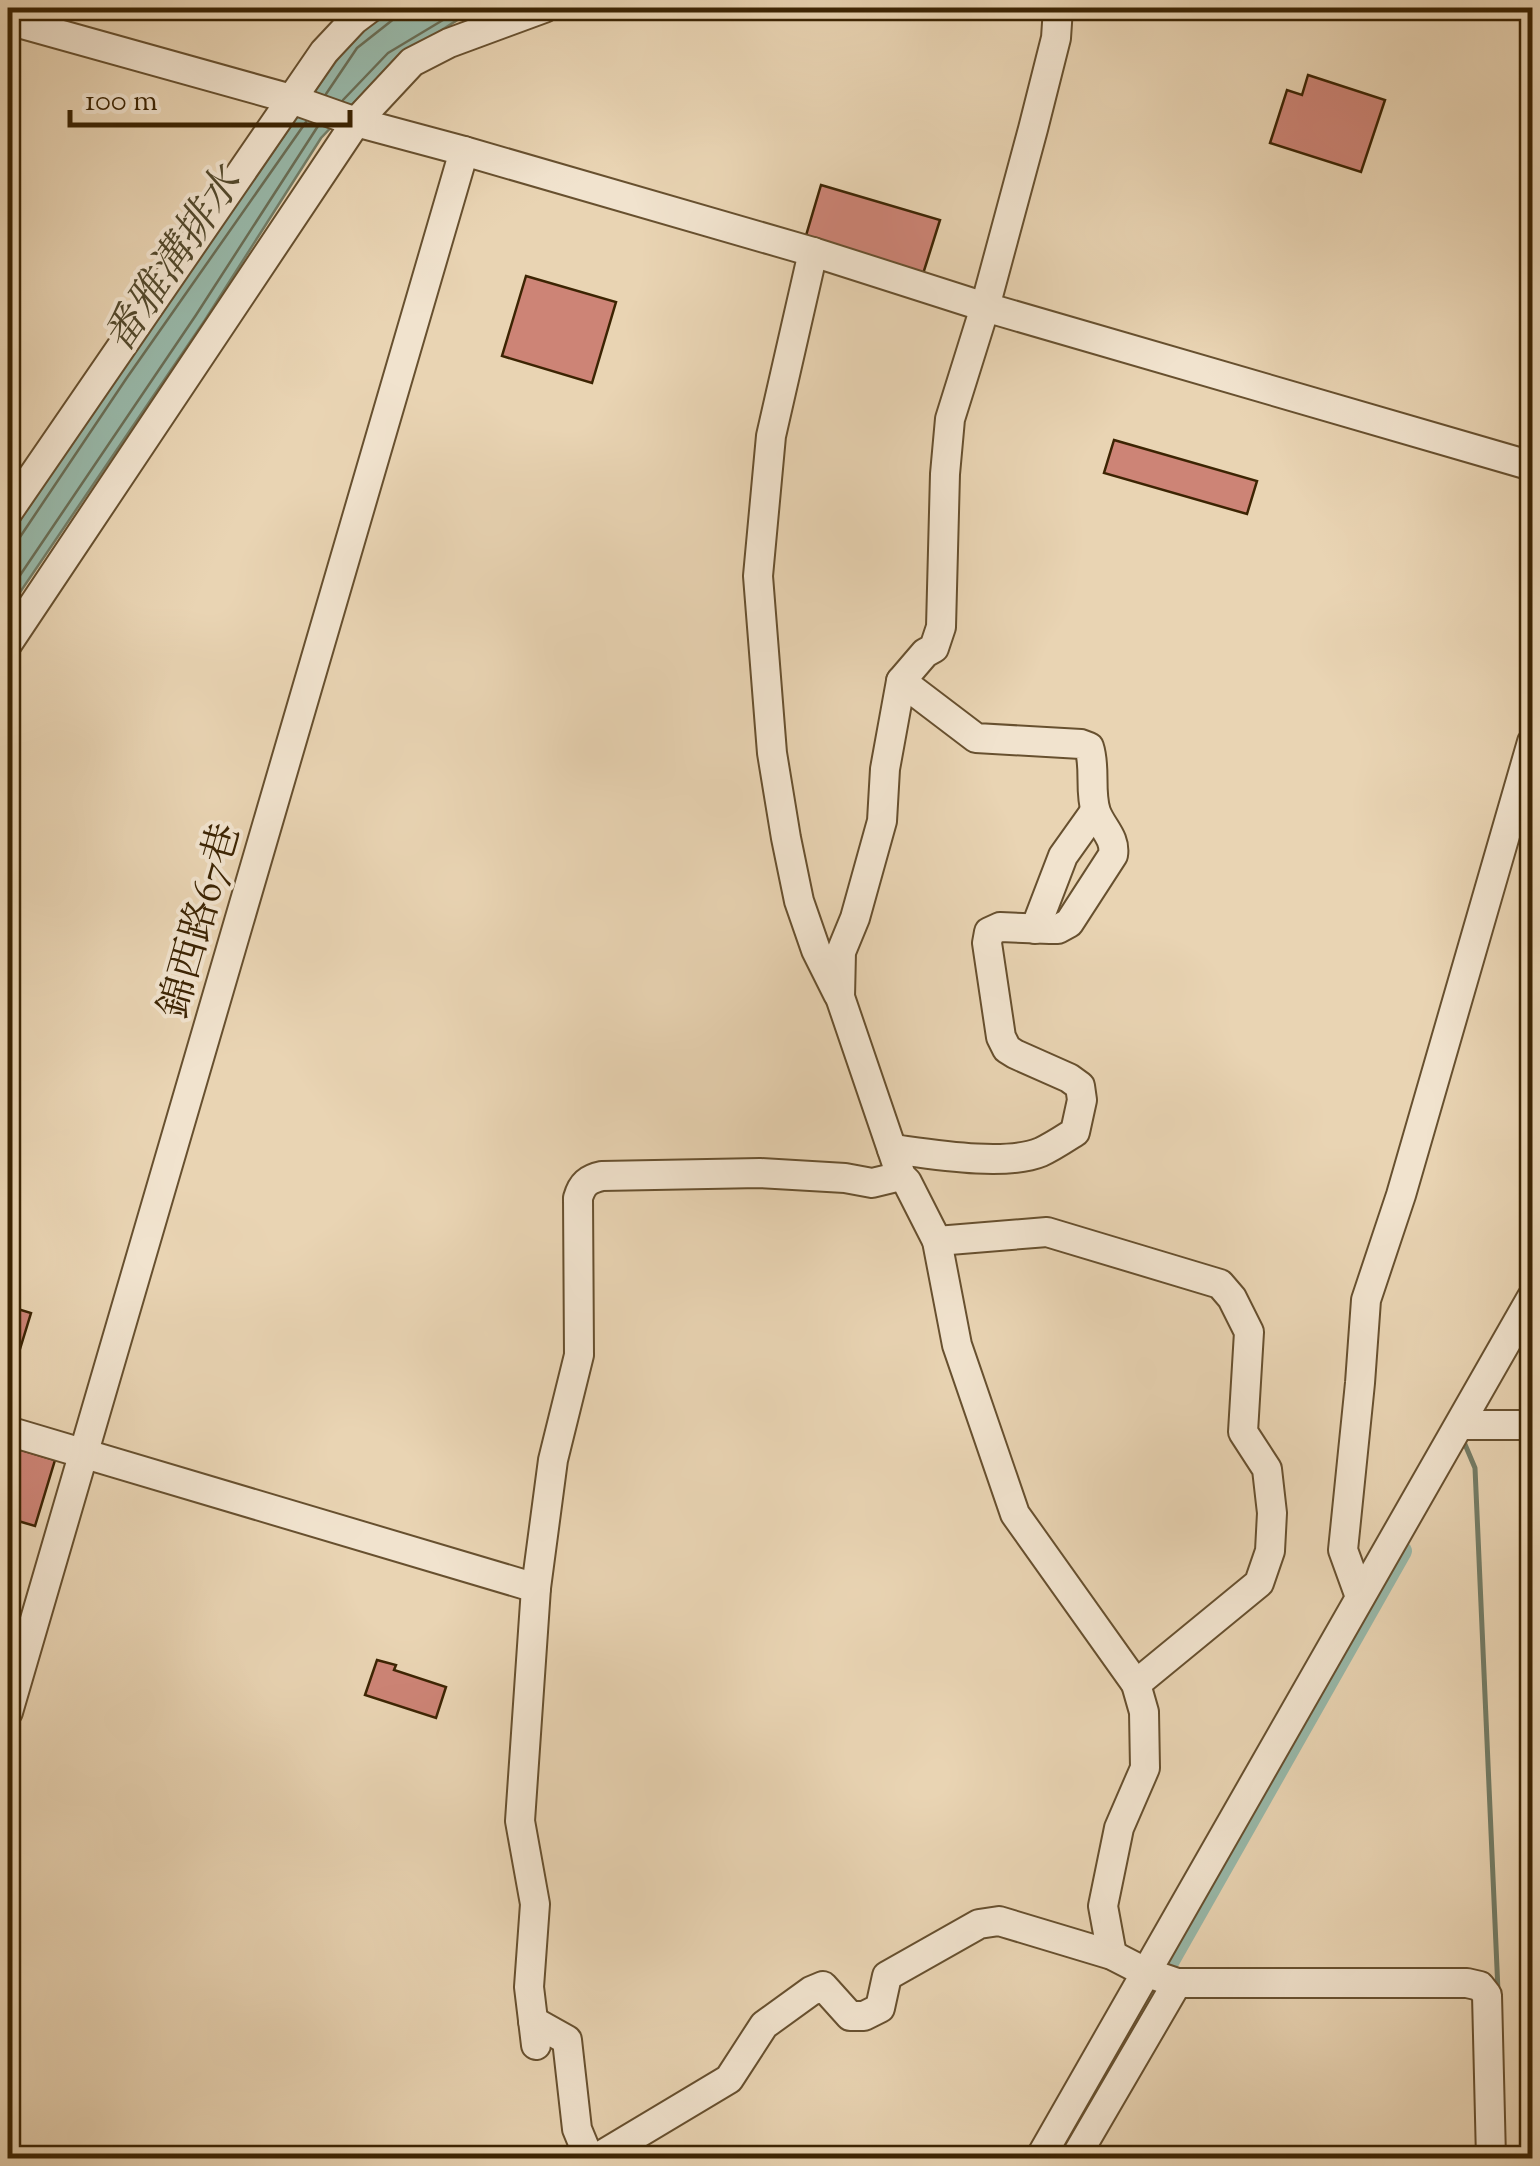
<svg xmlns="http://www.w3.org/2000/svg" width="1540" height="2166" font-family="'Sorts Mill Goudy','Noto Serif TC',serif">
<style>
.water{fill:#98b8a9;stroke:#737d67;stroke-width:2.5}
.lines{fill:none;stroke-linecap:round;stroke-linejoin:round}
.shore{stroke:#6a6e56;stroke-width:2.5}
.stream{stroke:#737d67;stroke-width:5}
.canal{stroke:#98b8a9;stroke-width:20}
.building{fill:#cd8476;stroke:#3c2403;stroke-width:2.5}
.minor-casing{stroke:#67502f;stroke-width:32}
.minor{stroke:#f1e3ce;stroke-width:28}
.labels{text-anchor:middle;stroke-width:8;stroke-linejoin:round;paint-order:stroke}
.street-label{font-size:40px;fill:#3c2403;stroke:#f1e3ce}
.water-label{font-size:42px;font-style:italic;fill:#53492c;stroke:#f1e3ce}
</style>
<rect width="100%" height="100%" fill="#e9d4b3"/>
<filter id="stains"><feTurbulence type="fractalNoise" baseFrequency=".002" numOctaves="4"/><feColorMatrix values="0 0 0 0 .2 0 0 0 0 .09 0 0 0 0 .02 0 0 0 .5 -.17"/></filter>
<radialGradient id="worn" r=".72"><stop offset=".6" stop-color="#630" stop-opacity="0"/><stop offset="1" stop-color="#630" stop-opacity=".3"/></radialGradient>
<polygon class="water" points="392,8 491,8 459,19 394,61 321,138 205,320 8,610 8,538 118,374 350,41"/>
<g class="lines">
<g class="shore">
<polyline points="326,94 357,48 395,18 397,8"/>
<polyline points="343,100 388,53 463,8"/>
<polyline points="8,542 14,541 20,537 126,379 306,122"/>
<polyline points="8,593 196,315 318,126"/>
</g>
<polyline class="stream" points="1464,1442 1475,1468 1498,1991"/>
<polyline class="canal" points="1058,2158 1402,1551"/>
</g>
<g class="building">
<polygon points="1308,75 1385,100 1361,172 1270,143 1287,90 1302,95"/>
<polygon points="821,185 940,220 923,274 805,239"/>
<polygon points="526,276 616,302 592,383 502,356"/>
<polygon points="1114,440 1257,481 1247,514 1104,473"/>
<polygon points="8,1306 31,1313 20,1349 8,1346"/>
<polygon points="8,1446 55,1460 35,1526 8,1518"/>
<polygon points="377,1660 396,1665 394,1670 446,1687 436,1718 365,1695"/>
</g>
<g class="lines">
<defs>
<g id="minor">
<polyline points="1058,8 1056,38 1033,129 985,307 950,419 945,474 941,627 934,648 925,653 901,681 885,769 882,821 855,918 841,952 840,997 901,1176 907,1182 937,1241 957,1345 1015,1514 1136,1684 1144,1712 1145,1768 1119,1828 1103,1906 1112,1955"/>
<polyline points="8,20 291,99 356,122 464,151 813,252 985,307 1532,466"/>
<polyline points="813,252 771,436 758,576 772,753 786,838 799,901 816,950 838,994"/>
<polyline points="8,512 324,52 354,20 370,8"/>
<polyline points="8,643 356,122 412,62 449,43 544,8"/>
<polyline points="1035,929 1063,856 1095,811"/>
<path d="M892,1149C930,1154 1005,1167 1041,1152C1052,1147 1064,1139 1075,1132L1082,1100L1080,1086L1069,1078L1015,1054L1007,1049L1001,1037L987,943L989,932L1000,927L1050,929H1058L1069,923L1113,855C1116,838 1102,828 1096,812C1089,791 1096,768 1089,747L1081,744L976,738L901,681"/>
<polyline points="937,1241 1047,1232 1220,1284 1232,1298 1249,1332 1243,1432 1267,1469 1272,1513 1270,1551 1259,1583 1136,1684"/>
<polyline points="1460,1425 1532,1425"/>
<polyline points="8,1431 536,1588"/>
<polyline points="1360,1597 1343,1550 1360,1383 1366,1300 1401,1195 1532,742"/>
<polyline points="8,1712 464,151"/>
<polyline points="533,2021 567,2040 577,2129 589,2158"/>
<path d="M536,2045L529,1987L535,1904L520,1821L536,1588L553,1460L579,1355L578,1198C582,1184 588,1179 602,1176L760,1173L845,1178L872,1183L901,1176"/>
<polyline points="597,2158 729,2079 764,2025 811,1991 823,1986 850,2016 864,2016 880,2008 887,1976 979,1924 999,1921 1112,1955 1145,1972 1177,1983 1467,1983 1480,1986 1487,1995 1491,2158"/>
<polyline points="1040,2158 1532,1297"/>
<polyline points="1075,2158 1177,1983"/>
</g>
</defs>
<use href="#minor" class="minor-casing"/>
<use href="#minor" class="minor"/>
</g>
<g class="labels">
<g class="street-label">
<text transform="translate(198 920) rotate(-74)" y="14">錦西路67巷</text>
</g>
<g class="water-label">
<text transform="translate(171 259) rotate(-56)" y="15">番雅溝排水</text>
</g>
</g>
<rect width="1540" height="2166" fill="none" stroke="#e9d4b3" stroke-width="40"/>
<rect x="10" y="10" width="1520" height="2146" fill="none" stroke="#3c2403" stroke-width="5"/>
<rect x="20" y="20" width="1500" height="2126" fill="none" stroke="#3c2403" stroke-width="2.5"/>
<path d="M70 110v15h280v-15" fill="none" stroke="#3c2403" stroke-width="5"/>
<text x="85" y="110" font-size="30" fill="#3c2403" stroke="#f1e3ce" stroke-width="8" paint-order="stroke">100 m</text>
<rect width="100%" height="100%" filter="url(#stains)"/>
<rect width="100%" height="100%" fill="url(#worn)"/>
</svg>
